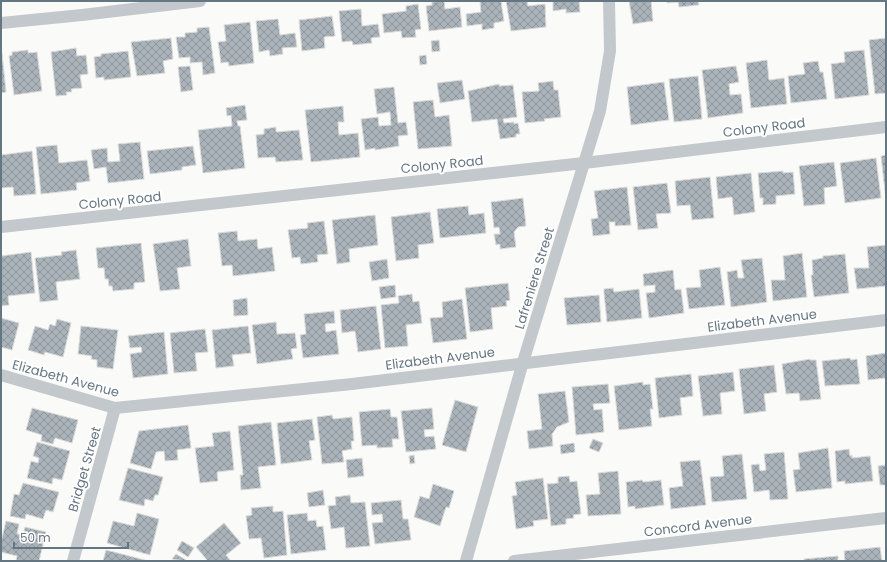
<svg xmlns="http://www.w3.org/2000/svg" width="887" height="562" font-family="Poppins,sans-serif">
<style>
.building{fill:url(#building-cross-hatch);stroke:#dcdcda}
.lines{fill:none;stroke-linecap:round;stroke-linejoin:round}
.street{stroke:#c3c8cc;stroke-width:12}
.labels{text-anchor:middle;stroke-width:4;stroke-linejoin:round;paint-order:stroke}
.street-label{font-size:13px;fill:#657683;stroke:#fff}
</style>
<defs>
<pattern id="building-cross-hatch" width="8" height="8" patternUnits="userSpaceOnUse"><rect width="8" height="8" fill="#aab3b9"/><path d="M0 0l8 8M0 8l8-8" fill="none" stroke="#8e969c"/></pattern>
</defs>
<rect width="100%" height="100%" fill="#fafaf8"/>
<g class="building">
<polygon points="444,1 445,9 460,7 462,27 429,31 426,6 432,5 432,2"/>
<polygon points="480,1 501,1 504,21 494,23 494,28 482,30 482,24 467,26 466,14 481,12"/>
<polygon points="506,1 527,1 528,6 545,4 546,27 511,31"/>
<polygon points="553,1 579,1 580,12 566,13 566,9 553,11"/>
<polygon points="629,1 651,1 653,21 633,24"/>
<polygon points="667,1 698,1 699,5 679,7 678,2 667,3"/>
<polygon points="418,4 421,29 415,30 416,37 402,38 401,31 384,33 382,14 406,11 406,6"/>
<polygon points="361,9 362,26 378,24 380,37 371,38 372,43 353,45 352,41 342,42 339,11"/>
<polygon points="332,16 335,36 324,37 325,48 302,51 299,20"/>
<polygon points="278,19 280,35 295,33 297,47 282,48 283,54 270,56 269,50 259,52 256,21"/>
<polygon points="250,22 254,63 229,66 228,62 221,63 218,42 226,41 224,25"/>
<polygon points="209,27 215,73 203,75 202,62 190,63 190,57 179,58 176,37 185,37 185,33 197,32 197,28"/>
<polygon points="171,38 173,59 163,61 165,73 137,76 131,42"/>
<polygon points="886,38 886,93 875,94 869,40"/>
<polygon points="439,40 440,51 432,52 431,41"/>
<polygon points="76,48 77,56 86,55 88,74 80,75 82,88 71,89 72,92 66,92 67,95 56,96 51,52"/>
<polygon points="28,50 28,53 37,52 42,91 14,95 9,56 12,55 12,52"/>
<polygon points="864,50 869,95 835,99 831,64 845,62 844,52"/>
<polygon points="128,51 131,77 104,80 104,77 96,78 94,57 101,56 101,54"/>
<polygon points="2,53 6,92 1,93 1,53"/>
<polygon points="426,55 427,64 420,65 419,56"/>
<polygon points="767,60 769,80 784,78 787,104 751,108 746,63"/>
<polygon points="818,61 820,72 823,72 827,99 791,103 788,76 805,74 803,63"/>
<polygon points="190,66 193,90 181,92 178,67"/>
<polygon points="736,66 739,82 729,84 730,95 741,94 743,113 708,118 702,70"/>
<polygon points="698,76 702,119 674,122 669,79"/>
<polygon points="462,80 465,99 440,103 437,83"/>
<polygon points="553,81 554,90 558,90 561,117 544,119 545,121 525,123 522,92 539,91 538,83"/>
<polygon points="664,82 669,120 631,125 627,87"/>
<polygon points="499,84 499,86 513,85 517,117 503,119 504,123 514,122 514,124 518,123 520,134 516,134 516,137 500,139 497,119 472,122 468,91"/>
<polygon points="394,87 398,123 406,122 408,135 398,136 399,146 375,150 375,148 365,150 361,119 378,117 379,126 391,125 390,112 377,114 374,89"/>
<polygon points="433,100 435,117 449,115 452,146 418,149 413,102"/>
<polygon points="245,105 247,120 237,121 238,126 240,126 245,168 203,173 198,130 232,126 231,115 227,116 226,108"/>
<polygon points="343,106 344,122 338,122 339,135 358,133 360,157 311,162 305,110"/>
<polygon points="276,127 276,132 299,130 303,160 276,162 275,157 258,158 256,135 264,134 264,129"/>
<polygon points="140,142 144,179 108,183 106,167 94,169 91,150 107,148 108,162 120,161 118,144"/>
<polygon points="57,145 59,163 87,160 90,181 76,183 77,190 41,194 36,147"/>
<polygon points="193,146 196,165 182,167 182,170 150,174 147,151"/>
<polygon points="32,151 36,194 14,196 13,187 1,188 1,155"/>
<polygon points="886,155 886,200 881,156"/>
<polygon points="876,158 881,198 845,203 840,163"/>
<polygon points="834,162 837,186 824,188 825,204 804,206 799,166"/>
<polygon points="783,171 783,173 793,172 795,194 776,196 776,204 763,205 763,198 760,198 758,173"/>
<polygon points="751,173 755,212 734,215 732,197 718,199 716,177"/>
<polygon points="710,177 714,218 692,220 690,205 677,206 675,181"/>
<polygon points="667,183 671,213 656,214 658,228 638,230 633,187"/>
<polygon points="627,187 631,225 615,226 615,222 609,222 610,234 593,236 591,219 598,218 594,191"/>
<polygon points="523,198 526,226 518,227 514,232 516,247 500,249 500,244 496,245 494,234 500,234 499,227 494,228 491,202"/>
<polygon points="468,206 469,215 484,213 486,233 440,238 437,209"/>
<polygon points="430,212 434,243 418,245 419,258 396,261 391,217"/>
<polygon points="375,215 378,245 349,249 350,262 337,264 332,220"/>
<polygon points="324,221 328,254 317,255 318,262 301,264 300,257 292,258 288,230 308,228 307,223"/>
<polygon points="237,231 238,241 257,239 258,249 272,247 275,271 233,276 232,265 222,266 218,233"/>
<polygon points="188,239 191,266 177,268 180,289 160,291 153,244"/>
<polygon points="141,243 145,282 134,283 134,289 113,291 112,286 109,286 108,279 105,279 104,268 98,268 96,248"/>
<polygon points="886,245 886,286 857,289 854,268 869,268 867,247"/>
<polygon points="76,250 80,279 56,282 58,300 40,302 35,258 62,255 61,252"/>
<polygon points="31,252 35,293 8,296 9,305 1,306 1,256"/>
<polygon points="802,253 807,297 773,301 771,280 785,280 783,256"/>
<polygon points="845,254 849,293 814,297 811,275 813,275 812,260 823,258 823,256"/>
<polygon points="762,258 767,302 731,307 727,272 737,270 738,278 744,278 741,260"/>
<polygon points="387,259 389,278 372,281 369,262"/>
<polygon points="720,267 725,305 689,309 686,288 701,287 699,270"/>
<polygon points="673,270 675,290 681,289 684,313 649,318 646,293 655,292 655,285 644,286 643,274"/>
<polygon points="508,283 510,300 506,301 507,306 491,308 493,329 470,332 465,288"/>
<polygon points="395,285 396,297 381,299 379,287"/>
<polygon points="613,288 614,292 639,289 642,318 607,322 604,293 604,289"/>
<polygon points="412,294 413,302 419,301 422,323 406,325 408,346 385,348 381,305 399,303 398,296"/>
<polygon points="599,295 601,322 567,325 564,298"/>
<polygon points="247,298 248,315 234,316 233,300"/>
<polygon points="462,299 467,339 433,343 430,318 443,317 442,302"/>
<polygon points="376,306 381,349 358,352 355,331 342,333 340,310"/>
<polygon points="334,311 335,323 325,324 326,332 336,330 339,354 303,358 300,335 306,334 304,314"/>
<polygon points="1,318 19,323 12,350 1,347"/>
<polygon points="57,319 71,323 63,357 45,352 44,355 28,350 35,326 48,330 50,324 55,326"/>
<polygon points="276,322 277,334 295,333 297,348 291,349 293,359 257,364 252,325"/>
<polygon points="81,326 118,330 113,369 97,367 97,360 91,359 92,356 78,354"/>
<polygon points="248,326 251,353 232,355 234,366 216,368 212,330"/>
<polygon points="205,329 208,352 195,353 197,371 174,373 170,333"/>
<polygon points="164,332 168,374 133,378 130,354 142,352 141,347 130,348 128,336"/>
<polygon points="886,353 886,378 868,380 866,356"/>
<polygon points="850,358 851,360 857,359 860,384 825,386 822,361"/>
<polygon points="810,359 810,360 816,360 821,399 800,401 799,393 786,394 782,364"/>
<polygon points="774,365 777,392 764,394 766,411 744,414 739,369"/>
<polygon points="733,372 735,391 720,393 722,414 703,416 698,376"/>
<polygon points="691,374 693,396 680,398 682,415 659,418 655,378"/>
<polygon points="643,382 643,385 650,384 653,409 650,409 652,426 619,430 614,386"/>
<polygon points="608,384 610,403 593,404 594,410 602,409 604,432 576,435 572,387"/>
<polygon points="565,391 569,422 557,427 552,434 553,446 529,449 527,431 542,429 538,394"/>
<polygon points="455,400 478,407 466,452 442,445"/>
<polygon points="32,408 78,420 72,443 55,438 53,444 41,441 42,435 26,430"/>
<polygon points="432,408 434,429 424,430 425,437 434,436 436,449 406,452 401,411"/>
<polygon points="390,409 391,417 397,417 399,439 392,439 393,447 377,448 377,445 362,446 359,412"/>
<polygon points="332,415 333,419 352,417 354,441 351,441 352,449 342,451 344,462 322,464 317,417"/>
<polygon points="312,419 315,440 309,441 312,460 281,464 277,423"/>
<polygon points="271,422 276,465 258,467 261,488 241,490 240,475 243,475 238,426"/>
<polygon points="188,425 191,448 177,450 178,460 165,461 164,451 156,452 151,469 130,463 139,431"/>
<polygon points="230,431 234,470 217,472 218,481 200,483 195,448 214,446 212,433"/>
<polygon points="593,439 603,443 599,452 589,448"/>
<polygon points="37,442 70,451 62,480 53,478 52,484 27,478 31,461 38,463 39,458 33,456"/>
<polygon points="574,443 575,452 561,454 560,445"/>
<polygon points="828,448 832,488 796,492 793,470 800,469 798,453"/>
<polygon points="849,449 850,456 852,455 852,458 870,456 873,481 845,484 845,481 837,482 835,451"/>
<polygon points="784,452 788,499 770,500 769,490 754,492 751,465 759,464 760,471 766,470 764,454"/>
<polygon points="742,454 747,499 712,502 710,477 724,476 722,456"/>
<polygon points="414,455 415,463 410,464 409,456"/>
<polygon points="362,458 364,476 348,478 346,460"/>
<polygon points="700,460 706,505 671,509 669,488 683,486 680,462"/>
<polygon points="886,465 886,485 880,485 878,466"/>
<polygon points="128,468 163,477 158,495 155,495 153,501 145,499 144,506 119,500"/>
<polygon points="618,471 621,514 588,516 586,495 600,494 598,473"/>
<polygon points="569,476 570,482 577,481 581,514 573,515 574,518 566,519 566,524 551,526 547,484 558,483 558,477"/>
<polygon points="543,478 548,519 533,521 534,526 516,529 512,496 517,495 515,482"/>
<polygon points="642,480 643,482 661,480 664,505 635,509 635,506 628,507 626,482"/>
<polygon points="23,483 59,492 53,512 46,510 43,519 26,514 25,519 10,516 14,494 19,495"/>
<polygon points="433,484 454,491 449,508 446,507 440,526 414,517 420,496 429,499"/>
<polygon points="323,490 325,505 309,507 307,493"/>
<polygon points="350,495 351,503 365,502 370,546 346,548 344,527 331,529 328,506 336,505 335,497"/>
<polygon points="401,500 403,519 408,519 411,540 375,544 372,523 383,522 382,514 372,515 371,503"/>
<polygon points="273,506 273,512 283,511 287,555 264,558 261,538 249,539 246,516 252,515 251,508"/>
<polygon points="137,513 159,519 150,555 107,543 113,521 134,526"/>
<polygon points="307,513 308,521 316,520 317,527 323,526 326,550 291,554 287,515"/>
<polygon points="6,521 19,524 17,534 23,535 25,527 46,532 39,561 16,561 17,556 1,552 1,542"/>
<polygon points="224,523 241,543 226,555 231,561 208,561 196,547"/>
<polygon points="182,541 194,548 188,557 177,550"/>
<polygon points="880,547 882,561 845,561 844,551"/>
<polygon points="106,550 145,560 145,561 103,561"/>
<polygon points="176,554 186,560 185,561 172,559"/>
<polygon points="838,556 838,561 804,561 804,559"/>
</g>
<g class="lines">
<g class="street">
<polyline points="1,23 82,15 200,1"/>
<polyline points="1,227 584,163 886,127"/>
<polyline points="1,375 115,408 352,384 886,320"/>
<polyline points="73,561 115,408"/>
<polyline points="466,561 523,362 600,111 610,51 609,1"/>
<polyline points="514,561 886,518"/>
</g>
</g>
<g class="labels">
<g class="street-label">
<text transform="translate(764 127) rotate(-7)" y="5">Colony Road</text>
<text transform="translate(442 164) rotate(-6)" y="5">Colony Road</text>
<text transform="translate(120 200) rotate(-6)" y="5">Colony Road</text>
<text transform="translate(534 278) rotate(-73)" y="5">Lafreniere Street</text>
<text transform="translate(762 320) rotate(-7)" y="5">Elizabeth Avenue</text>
<text transform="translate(440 358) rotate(-7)" y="5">Elizabeth Avenue</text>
<text transform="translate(66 378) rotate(15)" y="5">Elizabeth Avenue</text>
<text transform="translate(84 469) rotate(-74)" y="5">Bridget Street</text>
<text transform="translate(698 525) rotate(-7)" y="5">Concord Avenue</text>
</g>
</g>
<rect width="887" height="562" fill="none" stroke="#657683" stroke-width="4"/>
<path d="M14 542v6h114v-6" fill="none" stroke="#657683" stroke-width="2"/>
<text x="20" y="542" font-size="12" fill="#657683" stroke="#ffffff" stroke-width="3" paint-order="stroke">50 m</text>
</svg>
